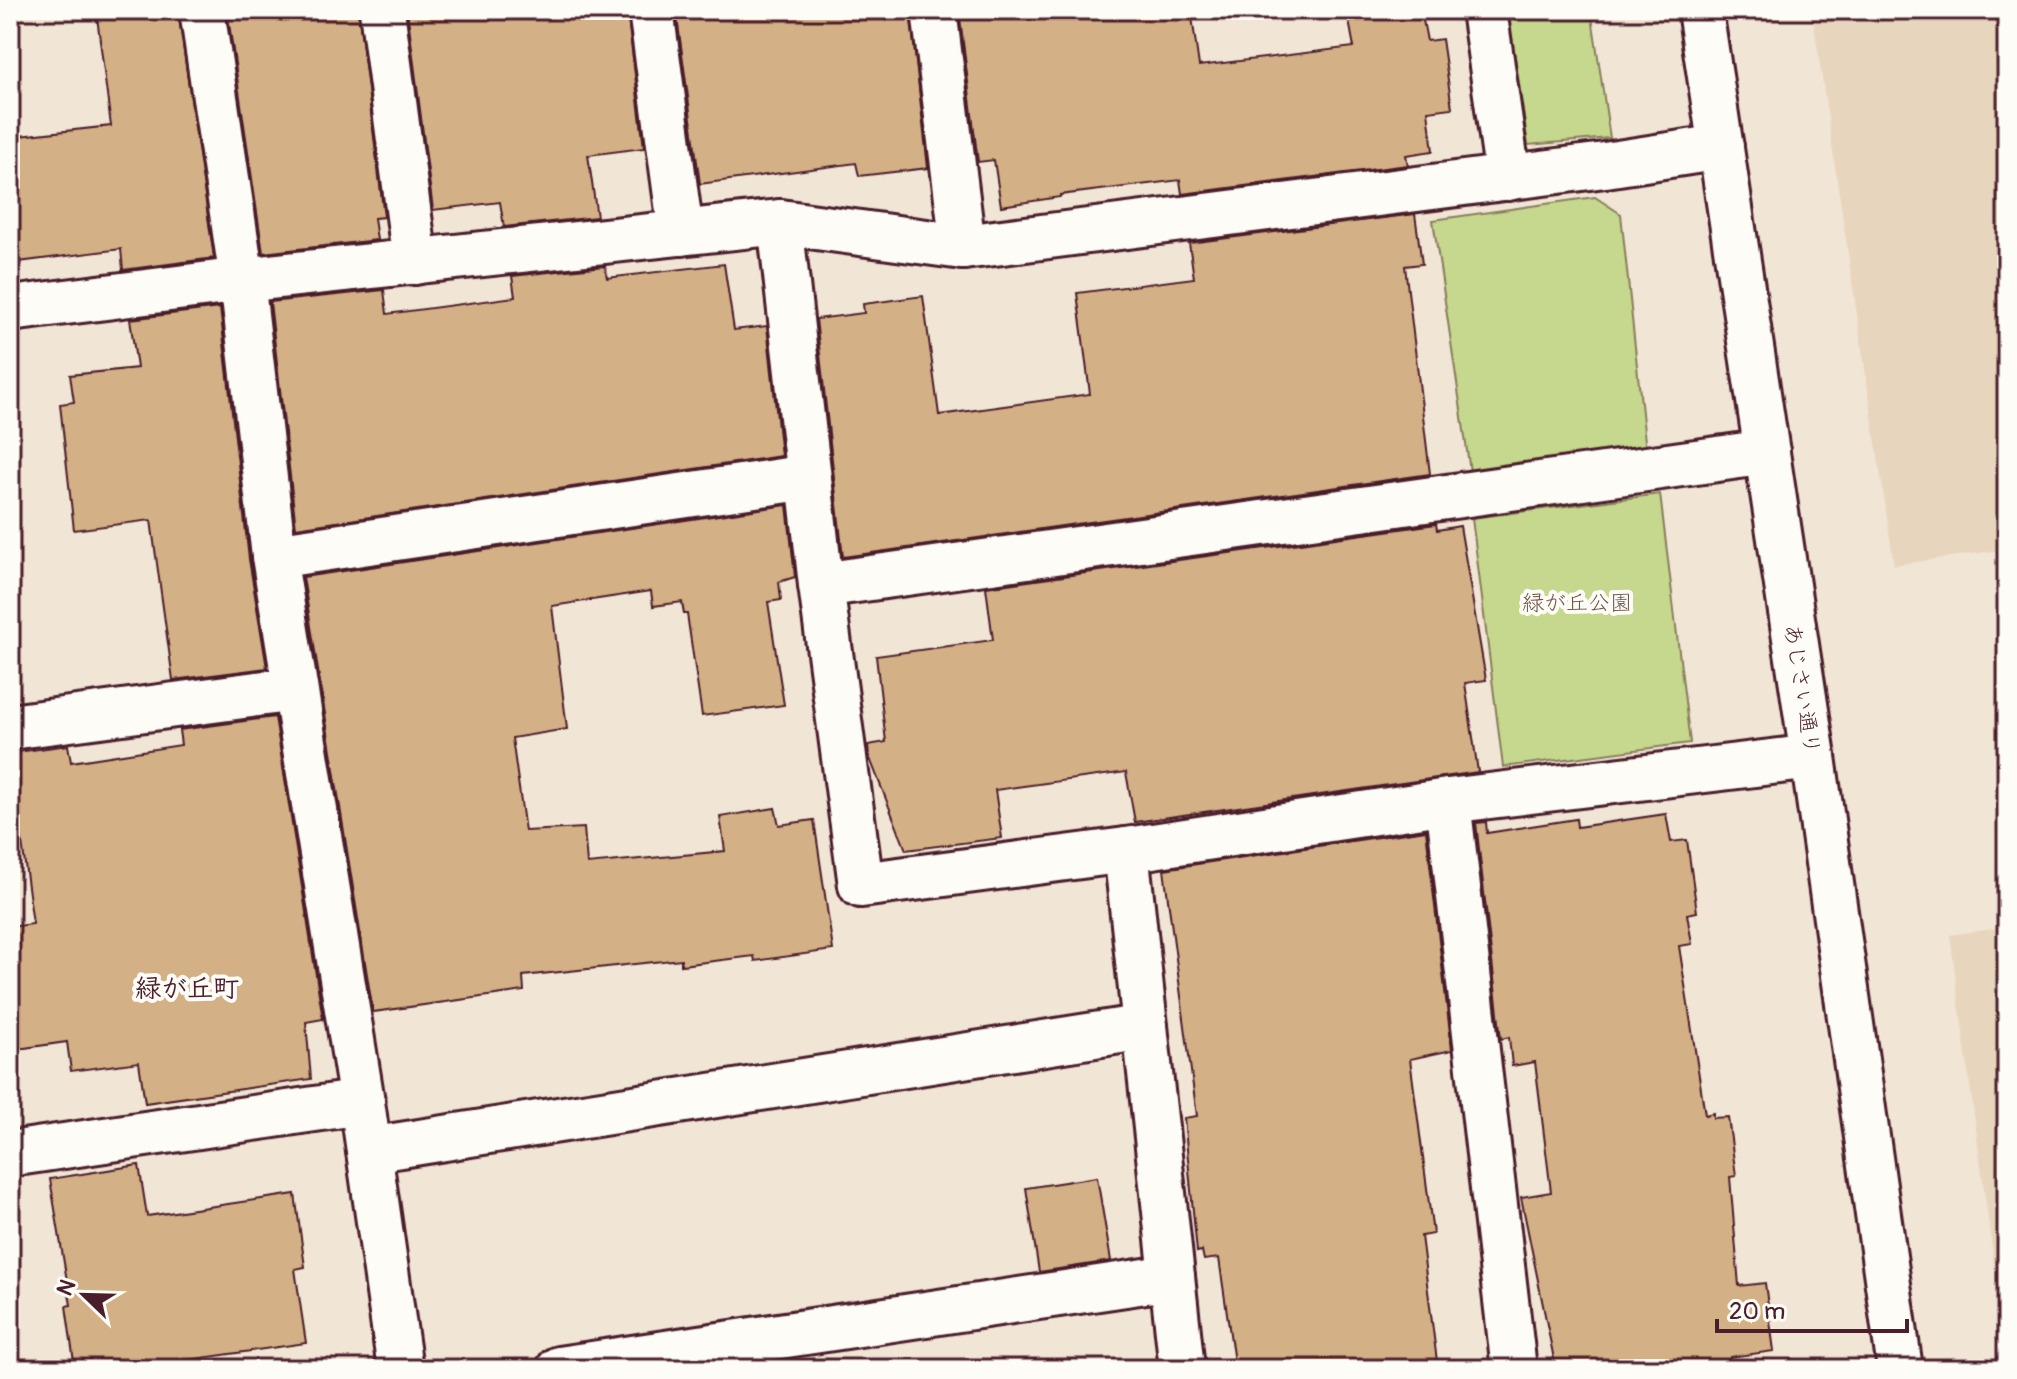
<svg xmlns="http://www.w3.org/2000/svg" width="2017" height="1379" font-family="Pangolin,'Klee One',sans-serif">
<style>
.built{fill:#e8d5bd}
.green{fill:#c5d88d;stroke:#887c5c;stroke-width:2}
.building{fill:#d4b086;stroke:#4a1f2b;stroke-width:2}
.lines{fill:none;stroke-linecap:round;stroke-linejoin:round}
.minor-casing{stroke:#4a1f2b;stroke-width:50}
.tertiary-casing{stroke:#4a1f2b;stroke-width:50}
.minor{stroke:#fdfcf7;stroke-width:44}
.tertiary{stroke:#fdfcf7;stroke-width:44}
.labels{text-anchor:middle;stroke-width:8;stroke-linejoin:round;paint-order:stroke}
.park-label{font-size:22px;fill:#6f5648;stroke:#fdfcf7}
.street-label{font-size:22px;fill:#4a1f2b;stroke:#fdfcf7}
.quarter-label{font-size:26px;font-weight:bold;fill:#4a1f2b;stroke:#fdfcf7}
</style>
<rect width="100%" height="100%" fill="#f1e5d5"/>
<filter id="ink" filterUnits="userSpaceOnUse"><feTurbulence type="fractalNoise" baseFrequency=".0125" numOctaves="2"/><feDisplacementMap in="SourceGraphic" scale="16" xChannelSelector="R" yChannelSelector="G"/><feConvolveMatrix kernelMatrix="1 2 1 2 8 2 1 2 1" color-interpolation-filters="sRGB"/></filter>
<g filter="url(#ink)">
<g class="built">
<polygon points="1812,10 2007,10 2007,549 1894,565"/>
<polygon points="2007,927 2007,1361 1950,935"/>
</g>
<g class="green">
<polygon points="1508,10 1591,10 1610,138 1528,145"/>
<polygon points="1595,197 1621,214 1646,451 1471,478 1433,220"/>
<polygon points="1660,494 1690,743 1503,767 1472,518"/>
</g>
<g class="building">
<polygon points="158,10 178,10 214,258 123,270 121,249 10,263 10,137 111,126 97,17"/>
<polygon points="227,10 358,10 384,217 374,218 377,240 263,253"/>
<polygon points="407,10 627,10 644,148 588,155 597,217 504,227 500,202 433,210"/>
<polygon points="676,10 910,10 928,168 859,176 856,163 700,184"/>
<polygon points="959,10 1191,10 1199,66 1354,47 1347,10 1421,10 1427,41 1442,39 1452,108 1428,111 1433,151 1406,155 1408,165 1182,194 1180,180 1060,195 1060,197 1001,206 994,160 978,162"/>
<polygon points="1415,214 1422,264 1405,266 1430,474 843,557 816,319 864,313 863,304 923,296 939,415 1090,394 1077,293 1194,278 1189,243"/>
<polygon points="724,264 734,330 767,326 781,456 296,528 270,302 384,290 387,314 515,297 512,276 605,266 607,278"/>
<polygon points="220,308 249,559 267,668 173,680 151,520 74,530 60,404 74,402 70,375 137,368 130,319"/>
<polygon points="787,505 795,577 779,582 781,600 768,602 784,705 702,716 687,614 684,614 682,602 653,606 651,591 552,606 567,729 512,738 525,831 584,828 587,864 725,851 720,817 775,808 779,825 814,820 833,950 755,961 754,956 681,965 681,959 523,976 524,991 373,1012 303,577"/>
<polygon points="1436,524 1437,530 1460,526 1486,680 1465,683 1478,772 1135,822 1126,772 995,790 1002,838 906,850 869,756 868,745 886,742 876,656 993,640 986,587"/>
<polygon points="275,717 323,1019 306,1022 311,1079 145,1103 139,1062 71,1071 67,1042 10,1050 10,927 33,924 10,753 68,745 71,762 181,745 179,730"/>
<polygon points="1666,814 1671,842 1687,840 1697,912 1687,914 1692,944 1679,946 1705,1115 1713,1113 1713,1118 1728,1117 1736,1176 1730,1177 1739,1286 1765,1283 1774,1351 1730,1357 1732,1369 1556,1369 1521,1197 1551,1192 1535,1062 1512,1066 1509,1037 1501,1039 1476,823 1486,822 1487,833 1576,819 1577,827"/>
<polygon points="1426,830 1452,1050 1410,1059 1433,1234 1421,1236 1438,1369 1235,1369 1219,1258 1204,1260 1202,1251 1197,1252 1184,1118 1197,1116 1164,869"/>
<polygon points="139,1165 147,1216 295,1194 305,1267 295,1269 306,1343 125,1369 75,1369 66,1306 71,1305 50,1179"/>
<polygon points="1097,1177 1111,1261 1039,1272 1026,1188"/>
</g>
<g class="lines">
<defs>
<g id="minor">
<polyline points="202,10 242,280 274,556 362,1102 400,1369"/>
<polyline points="382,10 415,262"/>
<polyline points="651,10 681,233"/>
<polyline points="934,10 963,247"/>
<polyline points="1484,10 1508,178"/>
<polyline points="780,222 821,585 861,885 1126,850 1448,801 1813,757"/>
<polyline points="10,309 242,280 780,222 963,247 1605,165 1721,147"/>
<polyline points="274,556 808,477"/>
<polyline points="821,585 1767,452"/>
<polyline points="10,727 295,689"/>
<polyline points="1448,801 1514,1369"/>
<polyline points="1126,850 1182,1369"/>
<polyline points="369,1150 1145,1027"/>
<polyline points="10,1154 362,1102"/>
<polyline points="559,1369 1172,1277"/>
</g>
<polyline id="tertiary" points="1700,10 1813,757 1900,1369"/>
</defs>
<use href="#minor" class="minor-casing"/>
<use href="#tertiary" class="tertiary-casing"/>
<use href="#minor" class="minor"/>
<use href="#tertiary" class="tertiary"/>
</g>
</g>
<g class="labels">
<g class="park-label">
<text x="1577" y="610">緑が丘公園</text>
</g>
<g class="street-label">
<text transform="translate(1803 689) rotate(81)" y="8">あじさい通り</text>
</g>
<g class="quarter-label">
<text x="187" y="997">緑が丘町</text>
</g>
</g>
<rect width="2017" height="1379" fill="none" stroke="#fdfcf7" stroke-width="40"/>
<rect x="20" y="20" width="1977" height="1339" fill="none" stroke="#4a1f2b" stroke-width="3" filter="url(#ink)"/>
<g transform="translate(84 1295) rotate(293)" stroke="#fdfcf7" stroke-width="6" paint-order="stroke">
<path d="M0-6L14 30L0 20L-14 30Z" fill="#4a1f2b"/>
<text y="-12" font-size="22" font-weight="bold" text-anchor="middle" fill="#4a1f2b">N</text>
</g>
<path d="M1717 1319v12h190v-12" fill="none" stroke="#4a1f2b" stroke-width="4"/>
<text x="1729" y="1319" font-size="24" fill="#4a1f2b" stroke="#fdfcf7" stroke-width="6" paint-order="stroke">20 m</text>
</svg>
